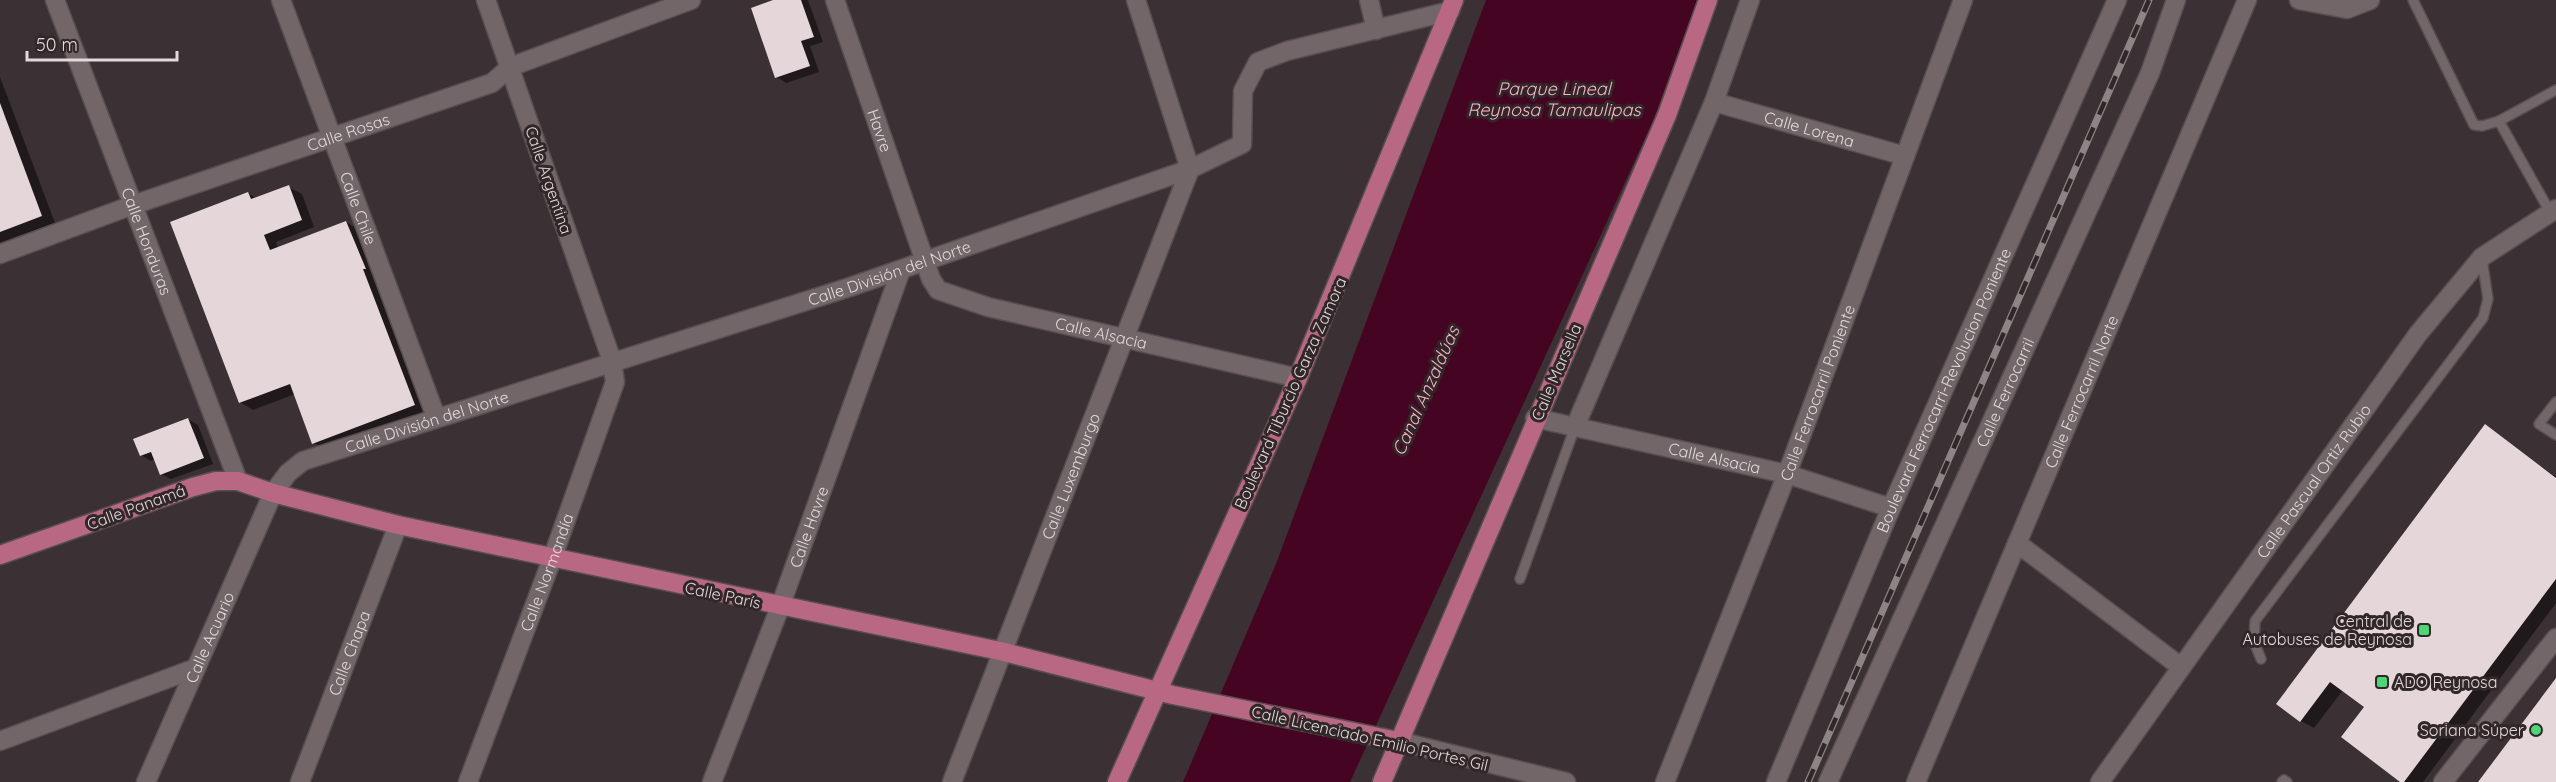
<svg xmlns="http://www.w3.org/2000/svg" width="2556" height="782" font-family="Quicksand,sans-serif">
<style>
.water{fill:#450421}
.shadow{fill:#0007}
.building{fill:#e4d6d9}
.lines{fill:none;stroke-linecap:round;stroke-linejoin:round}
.lane-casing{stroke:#574e51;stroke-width:12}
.street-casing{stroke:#574e51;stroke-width:21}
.secondary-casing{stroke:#574e51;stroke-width:21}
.primary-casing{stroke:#574e51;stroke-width:21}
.lane{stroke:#726669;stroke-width:9}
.street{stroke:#726669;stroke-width:18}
.secondary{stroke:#726669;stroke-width:18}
.primary{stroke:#b96884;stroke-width:18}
.rail-casing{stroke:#8d8486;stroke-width:7}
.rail{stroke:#312729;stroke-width:4.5;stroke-dasharray:14;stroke-linecap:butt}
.poi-dot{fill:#4bd677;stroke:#312729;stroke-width:2}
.labels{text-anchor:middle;stroke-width:6;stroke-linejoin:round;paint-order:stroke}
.street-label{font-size:16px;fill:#e1d9db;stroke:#312729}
.poi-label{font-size:16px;fill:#e1d9db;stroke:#312729;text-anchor:end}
.water-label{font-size:18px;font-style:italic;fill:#fdb2c8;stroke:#312729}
</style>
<rect width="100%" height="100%" fill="#3b3033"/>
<polygon class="water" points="1486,0 1697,0 1653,121 1350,782 1183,782 1276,564"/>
<g class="shadow">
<polygon points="778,0 808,0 823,42 810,46 819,72 786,83 777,77"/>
<polygon points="0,77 55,223 0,244"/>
<polygon points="288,187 302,194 314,227 276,242 278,248 346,222 359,230 427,412 327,450 314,443 295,394 253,410 240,402 248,193 257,199"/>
<polygon points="188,419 198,425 213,464 171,479 161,474 155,459 151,461 141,455"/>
<polygon points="2485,426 2556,477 2556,603 2423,782 2402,782 2366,707 2343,690 2314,728 2301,721"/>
</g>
<g class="building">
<polygon points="773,0 801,0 814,37 801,41 810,66 775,78 751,8"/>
<polygon points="0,103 42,216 0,232"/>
<polygon points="289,185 302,220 264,235 270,250 346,221 366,269 363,269 415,405 312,444 290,384 239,403 170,222 248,192 251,199"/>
<polygon points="188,418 204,458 160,475 151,452 140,456 133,439"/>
<polygon points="2485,424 2556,478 2556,579 2404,782 2400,782 2341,737 2364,707 2330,682 2300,722 2276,704"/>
<polygon points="2556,678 2556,782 2478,782"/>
</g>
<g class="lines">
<defs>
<g id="lane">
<polyline points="2413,0 2474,125 2482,126 2499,121 2550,212"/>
<polyline points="2499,121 2556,90"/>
<polyline points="2556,402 2539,424 2556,435"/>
<polyline points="1520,579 1575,427"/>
<polyline points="2261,659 2254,642 2255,621 2483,318 2488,299 2482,259"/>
<polyline points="2282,782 2284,780 2287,782"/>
</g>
<g id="street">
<path id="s1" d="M55,0L238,481"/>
<path id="s2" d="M281,0L436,417"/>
<path id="s3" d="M835,0L931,279L938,290L988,307L1298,378"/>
<polyline points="1136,0 1190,169"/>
<polyline points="1369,0 1376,30"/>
<polyline points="2299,0 2347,9 2370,0"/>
<path id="s4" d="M1714,102L1905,156"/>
<path id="s5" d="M0,254L133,205L492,83L510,67L691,0"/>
<path id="s6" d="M1535,418L1787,474L1891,508"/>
<polyline points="1575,427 1714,102 1750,0"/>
<path id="s7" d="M273,493L288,473L303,461L850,287L1190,169L1242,144L1243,91L1258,62L1287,51L1450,11"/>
<polyline points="2017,543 2181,667"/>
<path id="s8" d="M300,782L398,525"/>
<path id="s9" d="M468,782L552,559L615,382L612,361L486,0"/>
<path id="s10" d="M712,782L780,607L901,270"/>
<path id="s11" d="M952,782L1190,169"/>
<path id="s12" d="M1665,782L1787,474L1963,0"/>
<path id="s13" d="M1916,782L2247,0"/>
<path id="s14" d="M2100,782L2418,334L2482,257L2556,209"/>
<polyline points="2443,782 2556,638"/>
</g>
<g id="secondary">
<polyline points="0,741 196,668"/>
<polyline points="1398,741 1566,782"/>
<path id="s15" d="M146,782L273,493"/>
<path id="s16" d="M1776,782L1891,508L2117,0"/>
<path id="s17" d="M1828,782L2150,73L2176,0"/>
</g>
<g id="primary">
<polyline points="0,555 193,487 216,481 238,481 273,493 398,525 1000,651 1173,695 1398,741"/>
<polyline points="1117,782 1298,378 1454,0"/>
<polyline points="1382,782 1667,115 1708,0"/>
</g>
</defs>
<use href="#lane" class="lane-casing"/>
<use href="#street" class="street-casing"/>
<use href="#secondary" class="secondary-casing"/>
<use href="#primary" class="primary-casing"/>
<use href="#lane" class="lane"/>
<use href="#street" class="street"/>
<use href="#secondary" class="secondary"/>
<use href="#primary" class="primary"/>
<defs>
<polyline id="rail" points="1808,782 2149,0"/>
</defs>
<use href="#rail" class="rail-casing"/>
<use href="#rail" class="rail"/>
</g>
<g class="poi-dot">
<rect x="2418" y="624" width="12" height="12" rx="3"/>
<rect x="2376" y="676" width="12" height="12" rx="3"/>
<circle cx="2536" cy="730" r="6"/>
</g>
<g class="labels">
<g class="street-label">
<text dy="6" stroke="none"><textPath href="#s4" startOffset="99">Calle Lorena</textPath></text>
<text dy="6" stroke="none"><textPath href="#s3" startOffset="138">Havre</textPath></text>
<text dy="6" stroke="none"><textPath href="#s5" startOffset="369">Calle Rosas</textPath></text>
<text transform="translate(549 180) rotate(71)" y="6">Calle Argentina</text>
<text dy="6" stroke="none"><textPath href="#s2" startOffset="222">Calle Chile</textPath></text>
<text dy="6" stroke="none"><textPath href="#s1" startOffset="258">Calle Honduras</textPath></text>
<text dy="6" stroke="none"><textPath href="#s7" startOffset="660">Calle División del Norte</textPath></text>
<text dy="6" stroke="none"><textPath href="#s3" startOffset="477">Calle Alsacia</textPath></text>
<text transform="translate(1556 372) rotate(-67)" y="6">Calle Marsella</text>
<text dy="6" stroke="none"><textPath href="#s16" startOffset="426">Boulevard Ferrocarri-Revolucion Poniente</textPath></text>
<text dy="6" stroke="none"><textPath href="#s13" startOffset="424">Calle Ferrocarril Norte</textPath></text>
<text dy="6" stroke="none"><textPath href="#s12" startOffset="418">Calle Ferrocarril Poniente</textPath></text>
<text dy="6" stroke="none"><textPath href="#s17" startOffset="428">Calle Ferrocarril</textPath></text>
<text transform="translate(1290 393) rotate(-66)" y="6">Boulevard Tiburcio Garza Zamora</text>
<text dy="6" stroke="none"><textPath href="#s7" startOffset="174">Calle División del Norte</textPath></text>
<text dy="6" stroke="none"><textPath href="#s6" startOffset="184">Calle Alsacia</textPath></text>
<text dy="6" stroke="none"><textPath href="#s11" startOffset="328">Calle Luxemburgo</textPath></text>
<text dy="6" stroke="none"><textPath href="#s14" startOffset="369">Calle Pascual Ortiz Rubio</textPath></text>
<text transform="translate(136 507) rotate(-20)" y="6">Calle Panamá</text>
<text dy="6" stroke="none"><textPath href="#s10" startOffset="273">Calle Havre</textPath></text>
<text dy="6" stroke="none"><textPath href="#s9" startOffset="224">Calle Normandía</textPath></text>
<text transform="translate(723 595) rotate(12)" y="6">Calle París</text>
<text dy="6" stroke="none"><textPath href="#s15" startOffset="158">Calle Acuario</textPath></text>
<text dy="6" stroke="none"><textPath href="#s8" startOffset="138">Calle Chapa</textPath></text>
<text transform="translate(1370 738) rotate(13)" y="6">Calle Licenciado Emilio Portes Gil</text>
</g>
<g class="poi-label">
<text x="2412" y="627">Central de<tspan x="2412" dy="18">Autobuses de Reynosa</tspan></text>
<text x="2394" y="688" text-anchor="start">ADO Reynosa</text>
<text x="2524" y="736">Soriana Súper</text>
</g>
<g class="water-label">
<text x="1554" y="95">Parque Lineal<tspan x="1554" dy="21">Reynosa Tamaulipas</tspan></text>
<text transform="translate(1426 391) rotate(-66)" y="6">Canal Anzaldúas</text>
</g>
</g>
<path d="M27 51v9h150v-9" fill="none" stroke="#e1d9db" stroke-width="3"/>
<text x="36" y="51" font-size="18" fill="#e1d9db" stroke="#312729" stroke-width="4.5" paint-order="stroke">50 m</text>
</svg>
